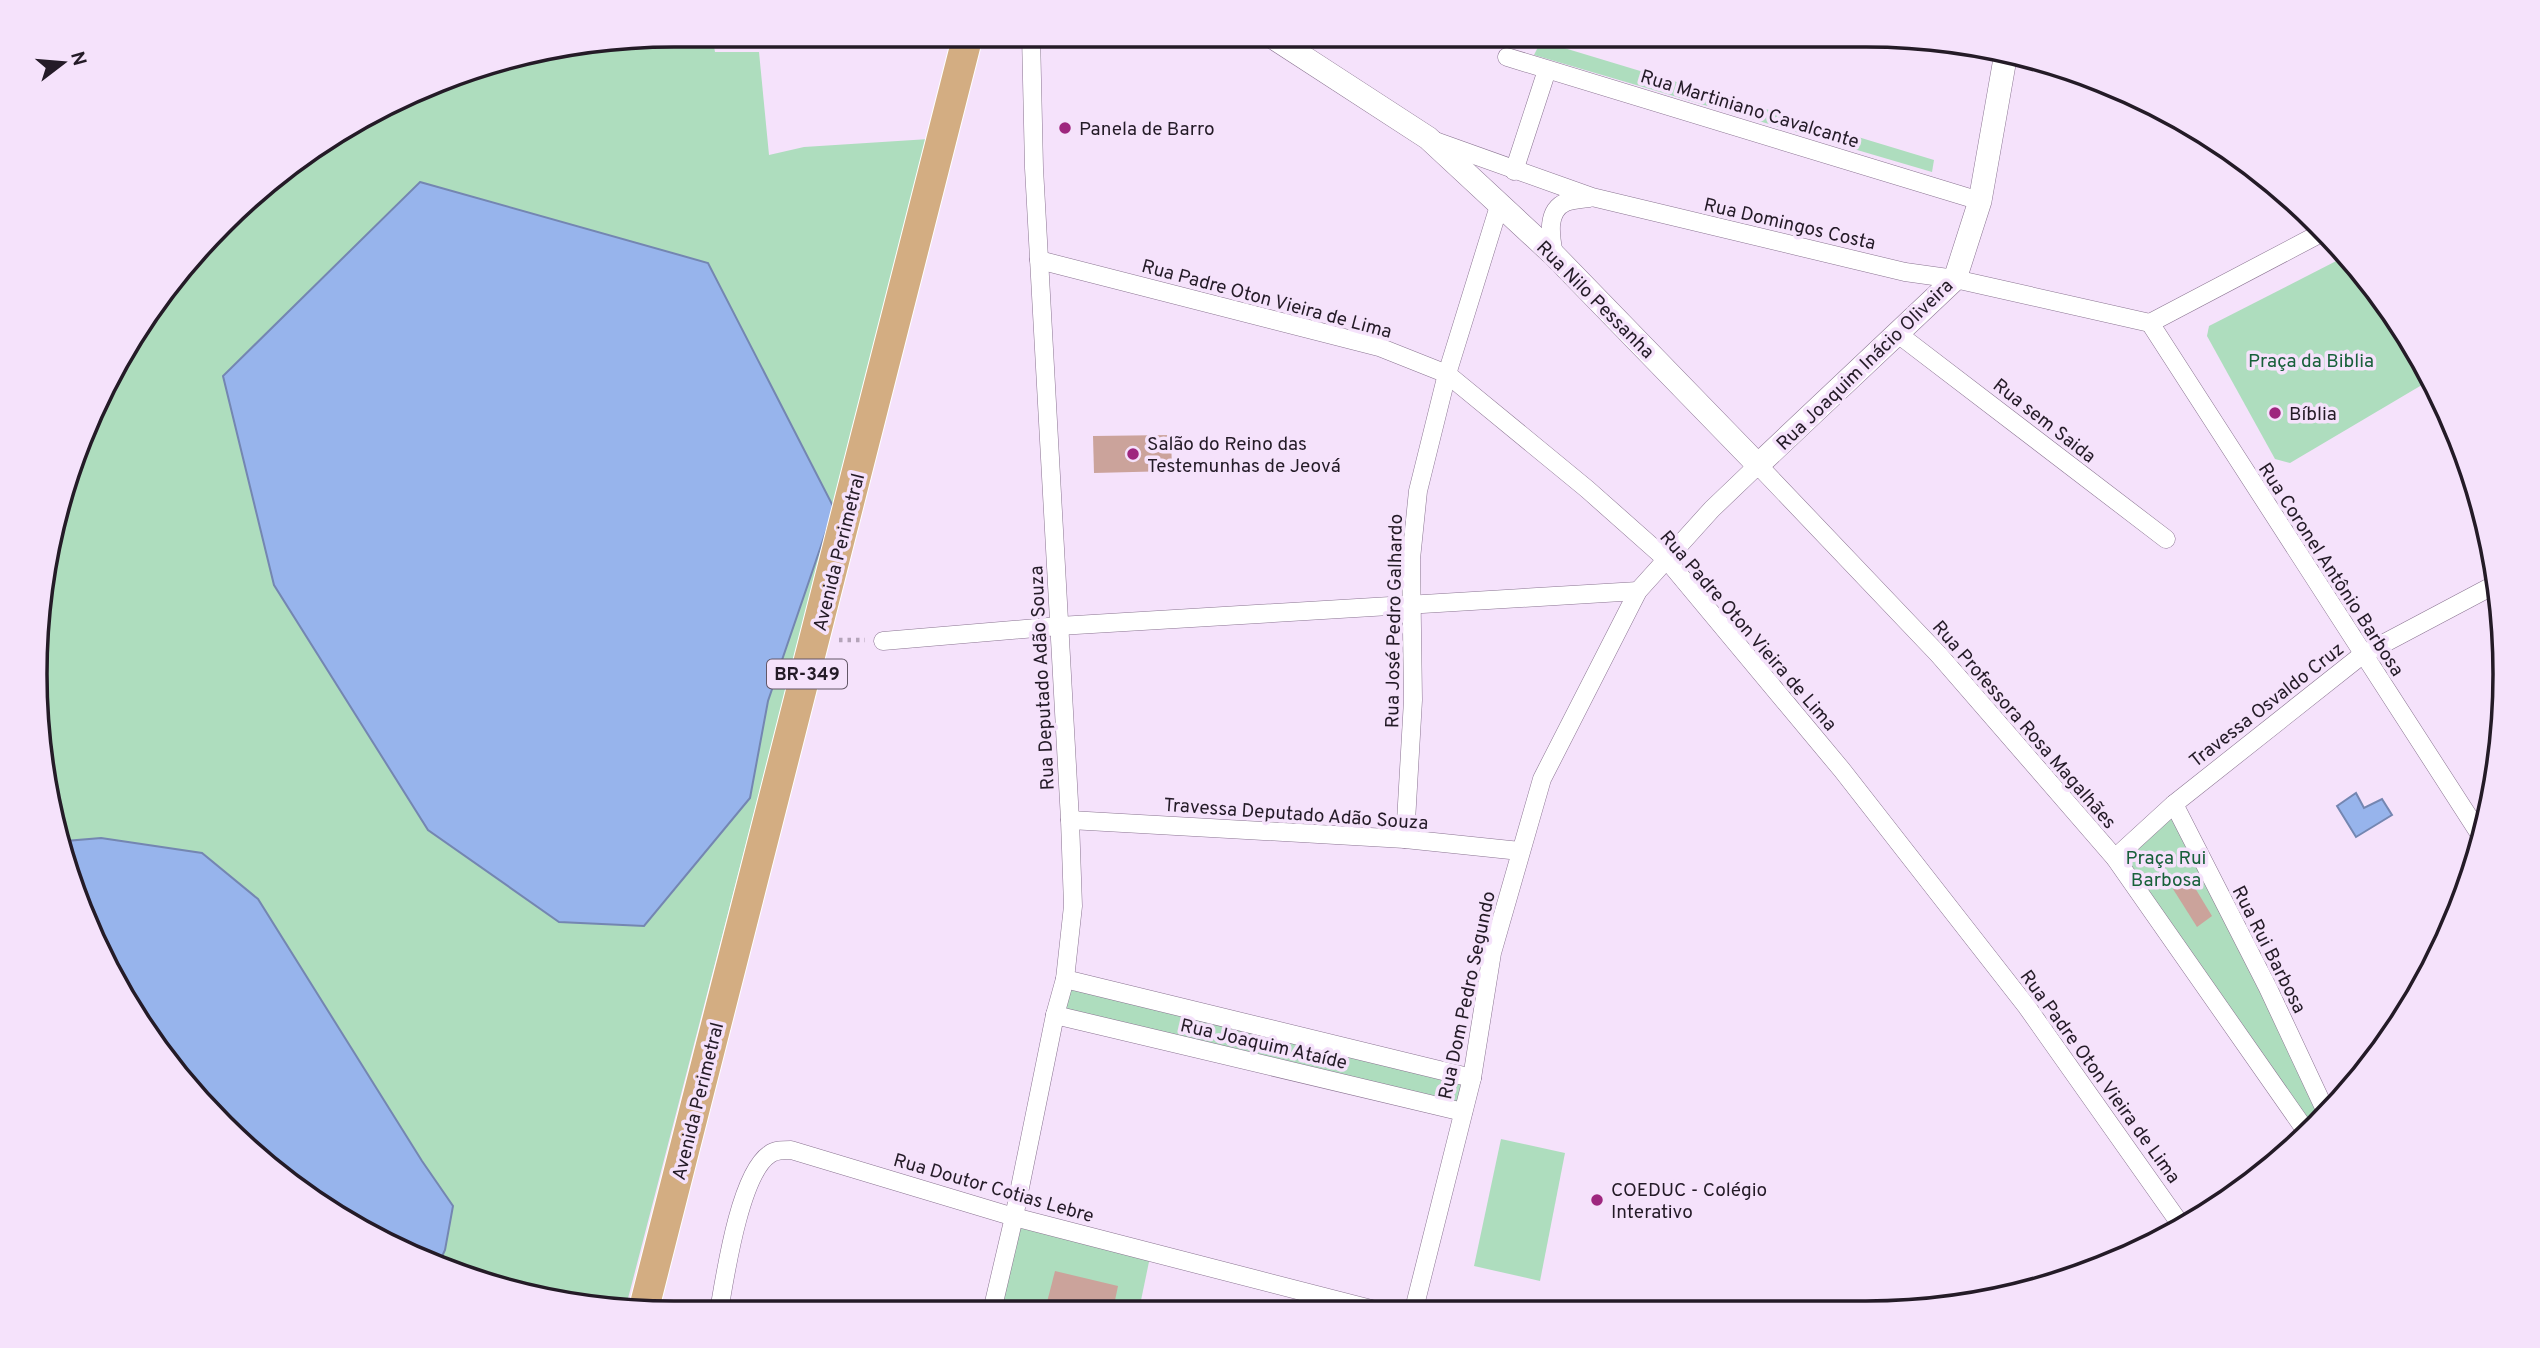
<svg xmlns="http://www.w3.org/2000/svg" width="2540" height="1348" font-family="Overpass,sans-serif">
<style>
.green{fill:#aeddbe}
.water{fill:#97b4ec;stroke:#7486b1;stroke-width:2}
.building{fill:#cba39b}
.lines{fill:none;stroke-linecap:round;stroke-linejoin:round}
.minor-casing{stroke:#8a7491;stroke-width:19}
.tertiary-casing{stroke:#8a7491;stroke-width:24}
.primary-casing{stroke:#fff;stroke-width:32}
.path{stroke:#b4a4b9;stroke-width:4.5;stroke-dasharray:3.5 5;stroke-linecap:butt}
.minor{stroke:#fff;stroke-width:18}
.tertiary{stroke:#fff;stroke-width:23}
.primary{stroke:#d3ad82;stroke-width:30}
.poi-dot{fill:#9e267e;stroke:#f5e2fb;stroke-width:2.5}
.labels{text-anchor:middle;stroke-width:7;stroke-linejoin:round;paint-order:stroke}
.shield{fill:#f5e2fb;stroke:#635767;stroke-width:2}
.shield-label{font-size:18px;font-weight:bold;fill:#241b27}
.street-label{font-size:19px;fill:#241b27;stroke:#f5e2fb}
.poi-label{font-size:19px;fill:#241b27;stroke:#f5e2fb;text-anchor:start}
.park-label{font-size:19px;fill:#18603a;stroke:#f5e2fb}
.rim{fill:none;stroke:#241b27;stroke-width:3.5}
</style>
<rect width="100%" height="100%" fill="#f5e2fb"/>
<g class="green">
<polygon points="674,35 712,35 715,52 759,52 769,155 804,147 929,139 625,1310 508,1291 355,1228 194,1096 84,919 36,716 57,509 142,319 285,167 468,69"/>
<polygon points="1541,41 1934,160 1932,172 1534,55"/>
<polygon points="2346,256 2373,285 2432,379 2290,463 2275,459 2207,336 2209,326"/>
<polygon points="2174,804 2326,1116 2307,1134 2115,858"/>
<polygon points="1065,979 1472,1078 1463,1112 1055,1015"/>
<polygon points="1501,1139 1565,1153 1540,1281 1474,1266"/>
<polygon points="1014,1217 1151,1252 1139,1310 992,1311"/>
</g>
<g class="water">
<polygon points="420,182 708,263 834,508 768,701 750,798 644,926 559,922 428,830 274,585 223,376"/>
<polygon points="2356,793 2364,808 2382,799 2392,815 2356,837 2337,806"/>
<polygon points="101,838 202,853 258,899 422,1161 453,1206 445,1250 439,1263 355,1228 194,1096 84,919 66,841"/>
</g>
<g class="building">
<polygon points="1171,435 1172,471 1094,473 1093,436"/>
<polygon points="2189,878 2212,916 2197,927 2173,889"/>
<polygon points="1055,1271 1118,1286 1113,1310 1045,1310"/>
</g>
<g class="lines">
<defs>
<g id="minor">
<polyline points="1507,57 1980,201"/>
<polyline points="1435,141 1592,197 1905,272 1955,279 2150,323"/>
<polyline points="1514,171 1547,70"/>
<path d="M1554,255C1551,238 1545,211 1566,202C1572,200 1582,199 1589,198"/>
<polyline points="1039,260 1379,347 1447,374 1587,489 1667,560 1842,770 2027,1007 2181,1225"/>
<polyline points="2150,323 2481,836"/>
<polyline points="2150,323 2323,232"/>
<polyline points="1898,334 2166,539"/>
<polyline points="883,641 1059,626 1638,591"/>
<polyline points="2174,804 2268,988 2327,1114"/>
<polyline points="1070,820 1405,839 1520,851"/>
<polyline points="1405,839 1413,700 1411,559 1418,491 1447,374 1499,206"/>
<polyline points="2115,858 2174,804 2362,655 2496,584"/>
<polyline points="1065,979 1472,1078"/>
<polyline points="1055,1015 1463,1112"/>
<polyline points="1414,1309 1472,1078 1492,953 1542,779 1638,591 1712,509 1758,465 1939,655 2115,858 2308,1134"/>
<path d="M719,1311C725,1276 740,1173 770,1154C775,1150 784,1150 791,1150L1014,1217L1371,1309"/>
<polyline points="992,1311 1014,1217 1055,1015 1065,979 1073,906 1070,820 1034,168 1031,35"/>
</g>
<polyline id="tertiary" points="1271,36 1428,138 1554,255 1758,465 1955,279 1980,201 2006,53"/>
<polyline id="primary" points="643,1312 968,35"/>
</defs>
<use href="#minor" class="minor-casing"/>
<use href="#tertiary" class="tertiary-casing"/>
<use href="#primary" class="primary-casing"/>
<polyline class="path" points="839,640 865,640"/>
<use href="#minor" class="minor"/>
<use href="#tertiary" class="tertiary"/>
<use href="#primary" class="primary"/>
</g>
<g class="poi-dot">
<circle cx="1065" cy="128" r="7"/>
<circle cx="2275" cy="413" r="7"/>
<circle cx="1133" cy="454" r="7"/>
<circle cx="1597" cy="1200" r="7"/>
</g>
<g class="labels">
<rect class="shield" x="767" y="659.5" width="80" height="29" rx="5"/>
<g class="shield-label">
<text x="807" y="680">BR-349</text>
</g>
<g class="street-label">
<text transform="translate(1750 108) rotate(17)" y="7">Rua Martiniano Cavalcante</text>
<text transform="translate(1790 223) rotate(13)" y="7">Rua Domingos Costa</text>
<text transform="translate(1267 298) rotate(15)" y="7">Rua Padre Oton Vieira de Lima</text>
<text transform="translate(1596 299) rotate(45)" y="7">Rua Nilo Pessanha</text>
<text transform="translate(1864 364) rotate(-44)" y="7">Rua Joaquim Inácio Oliveira</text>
<text transform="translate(2045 420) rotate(38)" y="7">Rua sem Saida</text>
<text transform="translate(838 552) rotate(-76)" y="7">Avenida Perimetral</text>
<text transform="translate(2332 569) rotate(57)" y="7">Rua Coronel Antônio Barbosa</text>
<text transform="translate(1393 621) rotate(-89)" y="7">Rua José Pedro Galhardo</text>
<text transform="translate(1749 630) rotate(49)" y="7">Rua Padre Oton Vieira de Lima</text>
<text transform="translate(1041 678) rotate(-93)" y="7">Rua Deputado Adão Souza</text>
<text transform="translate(2266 704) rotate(-38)" y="7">Travessa Osvaldo Cruz</text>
<text transform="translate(2025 724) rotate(49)" y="7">Rua Professora Rosa Magalhães</text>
<text transform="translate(1296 813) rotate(4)" y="7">Travessa Deputado Adão Souza</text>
<text transform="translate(2270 949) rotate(63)" y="7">Rua Rui Barbosa</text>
<text transform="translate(1466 995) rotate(-78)" y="7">Rua Dom Pedro Segundo</text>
<text transform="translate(1264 1043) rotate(13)" y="7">Rua Joaquim Ataíde</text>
<text transform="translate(2101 1076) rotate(54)" y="7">Rua Padre Oton Vieira de Lima</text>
<text transform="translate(697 1101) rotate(-76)" y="7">Avenida Perimetral</text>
<text transform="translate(994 1187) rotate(16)" y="7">Rua Doutor Cotias Lebre</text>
</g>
<g class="poi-label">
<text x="1079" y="135">Panela de Barro</text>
<text x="2289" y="420">Bíblia</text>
<text x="1147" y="450">Salão do Reino das<tspan x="1147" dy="22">Testemunhas de Jeová</tspan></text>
<text x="1611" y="1196">COEDUC - Colégio<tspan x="1611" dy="22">Interativo</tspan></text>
</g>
<g class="park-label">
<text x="2311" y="367">Praça da Biblia</text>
<text x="2166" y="864">Praça Rui<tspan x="2166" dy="22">Barbosa</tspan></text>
</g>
</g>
<path d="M0 0H2540V1348H0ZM674 47H1866A627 627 0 0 1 2493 674V674A627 627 0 0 1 1866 1301H674A627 627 0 0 1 47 674V674A627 627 0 0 1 674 47Z" fill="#f5e2fb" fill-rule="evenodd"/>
<path class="rim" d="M674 47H1866A627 627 0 0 1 2493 674V674A627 627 0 0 1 1866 1301H674A627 627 0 0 1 47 674V674A627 627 0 0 1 674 47Z"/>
<g transform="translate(63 63) rotate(74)" stroke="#f5e2fb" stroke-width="5" paint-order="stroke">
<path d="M0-5L12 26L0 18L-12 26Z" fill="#241b27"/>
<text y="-10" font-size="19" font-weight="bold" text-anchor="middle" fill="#241b27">N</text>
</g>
</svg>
